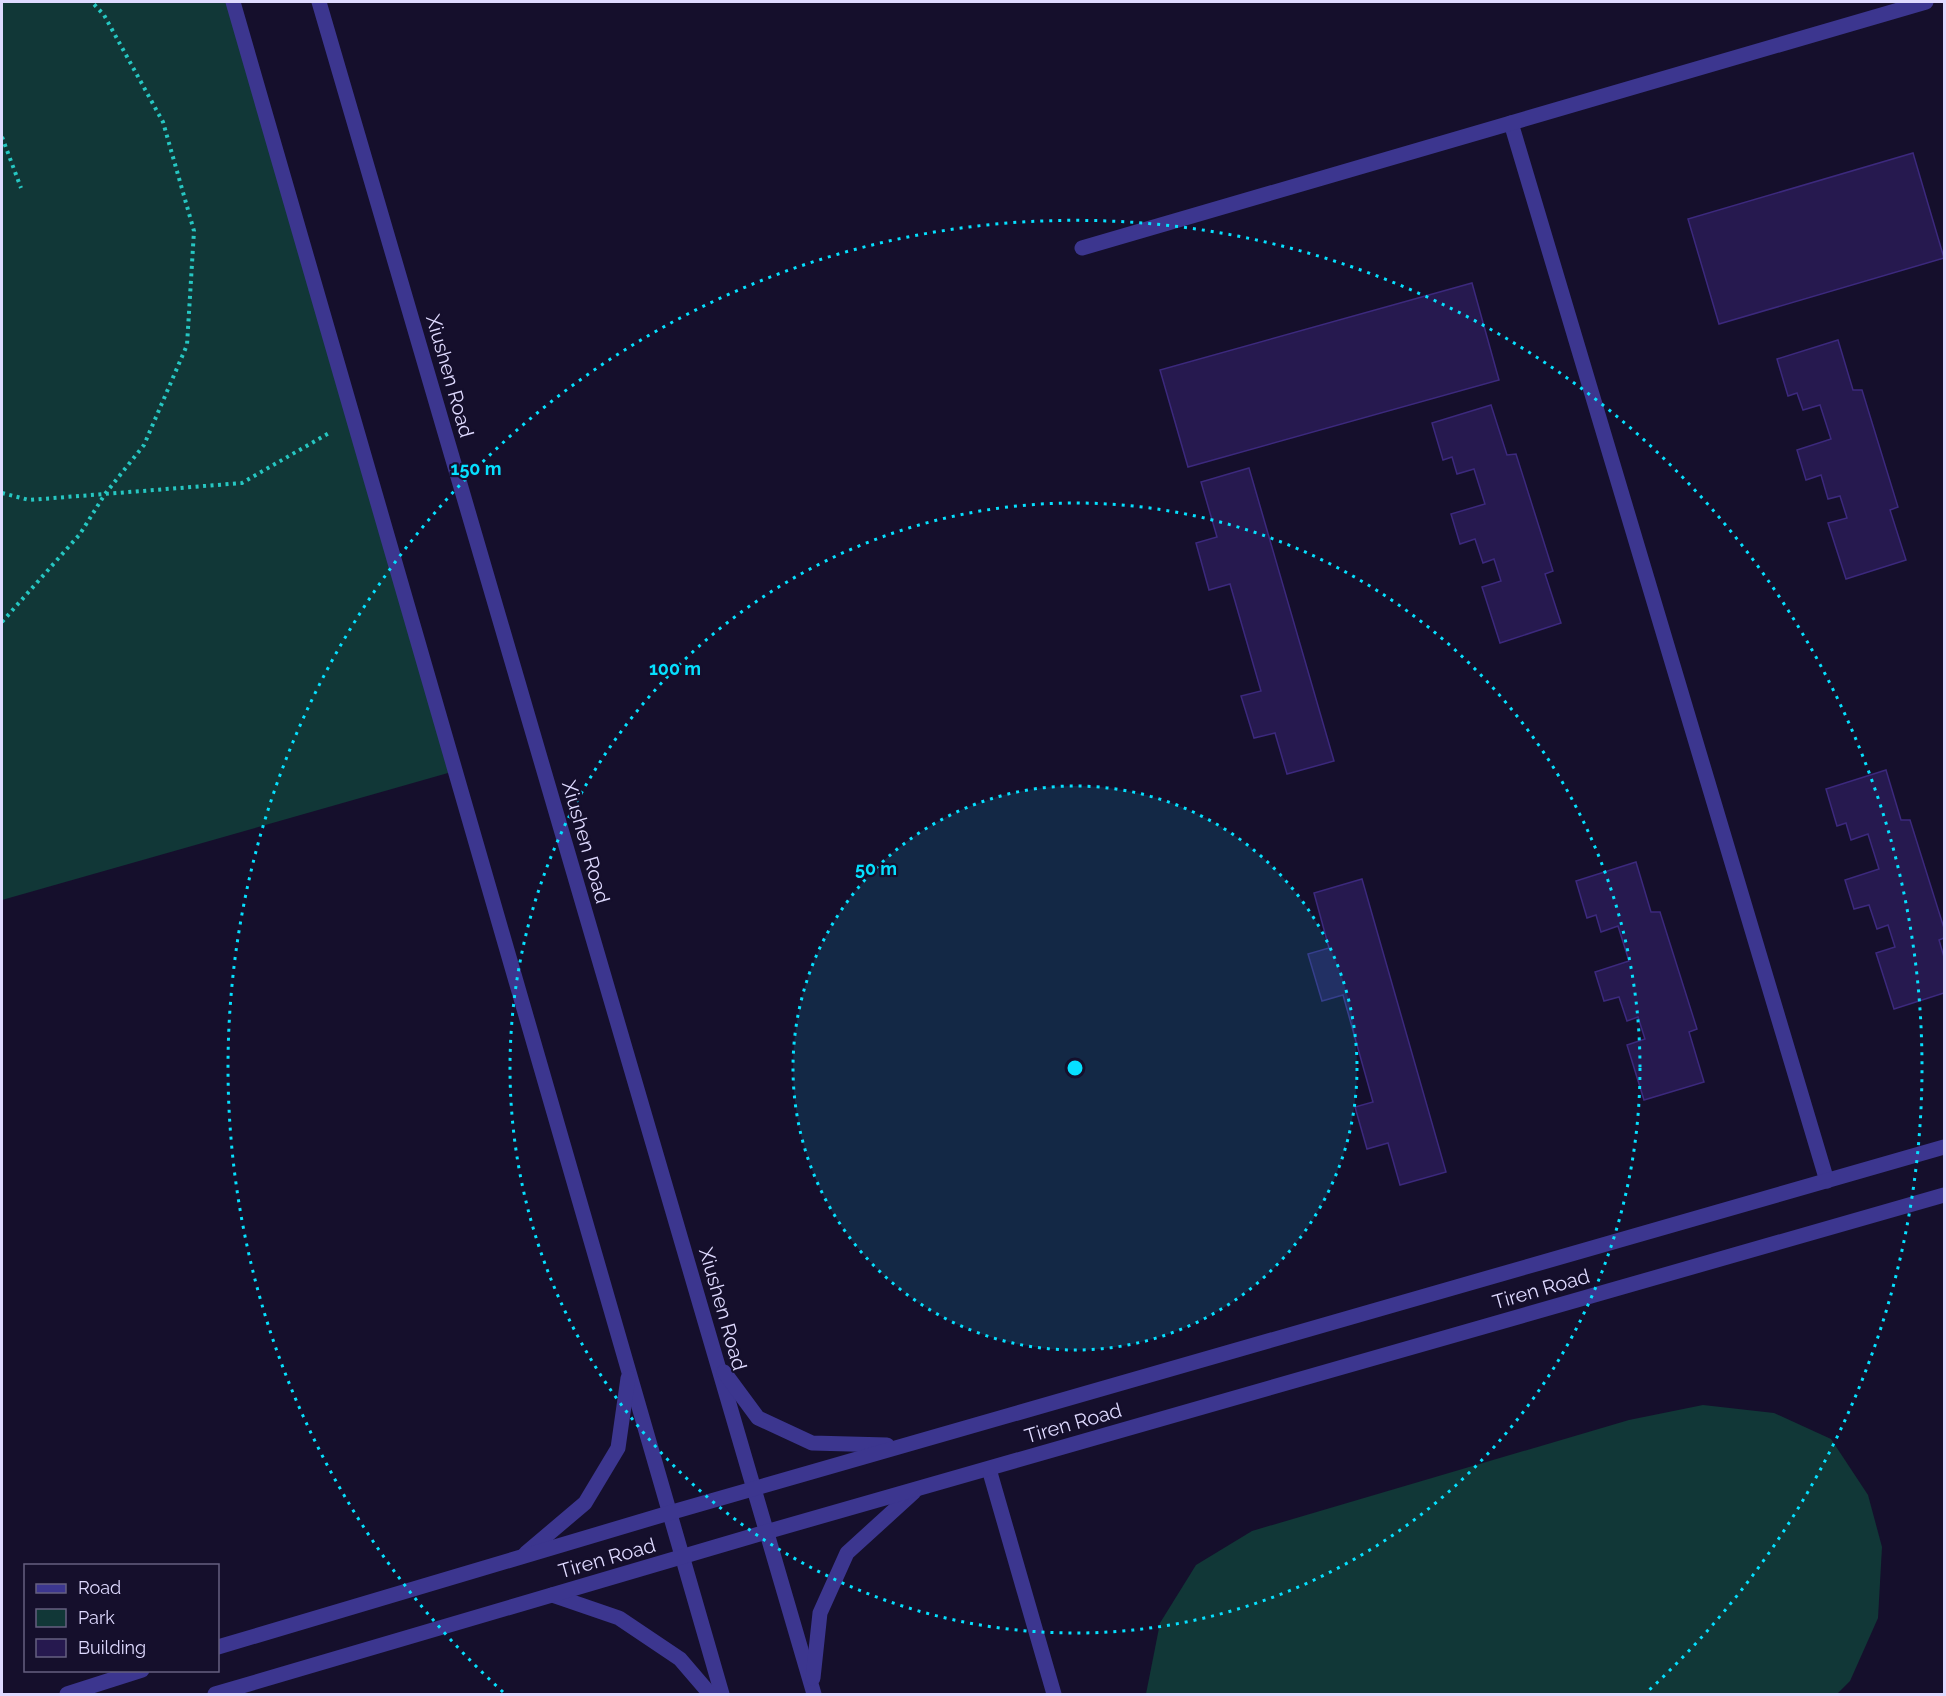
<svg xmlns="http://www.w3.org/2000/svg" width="1946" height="1696" font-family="Raleway,sans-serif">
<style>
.green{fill:#113737}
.building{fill:#26194f;stroke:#3c297d;stroke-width:1.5}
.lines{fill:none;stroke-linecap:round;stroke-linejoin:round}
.path{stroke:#26c7c2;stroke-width:4;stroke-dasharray:3 4.5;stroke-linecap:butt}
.minor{stroke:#3c368f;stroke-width:15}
.ring{fill:none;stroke:#06e0ff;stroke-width:3;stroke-dasharray:3 6}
.labels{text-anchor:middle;stroke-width:4.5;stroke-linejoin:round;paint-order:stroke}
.street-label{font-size:20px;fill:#dfdaff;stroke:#150f2c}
.centre{fill:#06e0ff;stroke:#150f2c;stroke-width:3}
.ring-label{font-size:18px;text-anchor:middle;font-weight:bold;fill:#06e0ff;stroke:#150f2c;stroke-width:4.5;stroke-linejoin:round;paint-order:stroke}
</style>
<rect width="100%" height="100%" fill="#150f2c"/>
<g class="green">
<polygon points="2,2 233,2 455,771 2,900"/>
<polygon points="1703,1405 1774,1413 1831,1439 1868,1495 1882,1547 1878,1618 1850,1681 1837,1694 1146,1694 1160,1623 1196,1565 1252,1531 1629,1420"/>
</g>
<g class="building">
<polygon points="1913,153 1944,258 1719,324 1688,219"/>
<polygon points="1472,283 1499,380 1188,467 1160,370"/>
<polygon points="1838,340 1853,390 1862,390 1898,507 1890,510 1906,560 1846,579 1828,523 1847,518 1840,496 1828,499 1821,475 1806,480 1797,450 1831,439 1820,405 1803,410 1797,393 1788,396 1777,359"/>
<polygon points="1491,405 1507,455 1516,454 1553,571 1545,574 1561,623 1500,643 1482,587 1501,581 1494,559 1483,563 1475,539 1460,544 1451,514 1485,504 1474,469 1457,474 1452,457 1443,460 1432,423"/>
<polygon points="1249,468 1334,761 1287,774 1275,733 1254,738 1241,696 1261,691 1230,584 1209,590 1196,543 1217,537 1201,482"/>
<polygon points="1886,770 1901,820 1910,820 1944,928 1944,938 1939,940 1944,957 1944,993 1894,1009 1876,953 1895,947 1888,925 1877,929 1869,905 1854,909 1845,880 1879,869 1868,834 1851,840 1846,823 1837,826 1826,789"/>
<polygon points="1636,862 1651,912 1660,912 1697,1029 1689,1032 1704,1082 1644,1100 1627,1045 1645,1039 1638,1017 1627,1021 1619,997 1604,1001 1595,972 1629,961 1618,926 1601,932 1596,915 1587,918 1576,881"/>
<polygon points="1362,879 1446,1172 1400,1185 1388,1143 1367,1149 1355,1107 1373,1102 1343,995 1322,1001 1308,954 1329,948 1314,893"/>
</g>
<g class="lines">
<g class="path">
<polyline points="2,137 21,188"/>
<polyline points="2,493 29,500 242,483 329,433"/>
<polyline points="2,622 80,534 105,494 144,445 187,345 194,231 163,122 104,15 92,2"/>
</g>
<g class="minor">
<polyline points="233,2 722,1694"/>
<polyline points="319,2 814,1694"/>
<polyline points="1511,123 1827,1181"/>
<polyline points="1082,248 1926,2"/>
<polyline points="724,1372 758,1418 812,1443 887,1445"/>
<polyline points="989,1469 1054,1694"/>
<polyline points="526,1553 585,1503 618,1448 628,1378"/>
<polyline points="552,1595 619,1618 680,1659 710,1694"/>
<polyline points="218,1647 669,1513 1944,1147"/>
<polyline points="813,1678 820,1613 847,1553 914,1492"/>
<polyline points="67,1694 142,1670"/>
<polyline points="215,1694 766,1532 1944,1195"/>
</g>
</g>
<circle cx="1075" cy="1068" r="282" fill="#06e0ff" fill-opacity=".12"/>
<g class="ring">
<circle cx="1075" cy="1068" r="282"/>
<circle cx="1075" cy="1068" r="565"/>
<path d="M503 1692A847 847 0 1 1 1647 1692"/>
</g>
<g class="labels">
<g class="street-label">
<text transform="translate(450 376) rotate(74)" y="7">Xiushen Road</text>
<text transform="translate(586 842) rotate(74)" y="7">Xiushen Road</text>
<text transform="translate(1541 1289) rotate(-16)" y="7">Tiren Road</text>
<text transform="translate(723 1309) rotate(74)" y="7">Xiushen Road</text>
<text transform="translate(1073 1423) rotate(-16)" y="7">Tiren Road</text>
<text transform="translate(607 1558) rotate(-16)" y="7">Tiren Road</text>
</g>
</g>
<circle cx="1075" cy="1068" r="9" class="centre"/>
<g class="ring-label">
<text x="476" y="475">150 m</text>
<text x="675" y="675">100 m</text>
<text x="876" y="875">50 m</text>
</g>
<rect width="1946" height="1696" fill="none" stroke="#dfdaff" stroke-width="6"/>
<rect x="24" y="1564" width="195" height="108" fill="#150f2c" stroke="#666080" stroke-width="1.5"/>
<rect x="36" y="1584" width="30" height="9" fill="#3c368f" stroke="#666080" stroke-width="1.5"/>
<text x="78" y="1594" font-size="18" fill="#dfdaff">Road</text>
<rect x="36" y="1609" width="30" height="18" fill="#113737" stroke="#666080" stroke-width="1.5"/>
<text x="78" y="1624" font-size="18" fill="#dfdaff">Park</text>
<rect x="36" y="1639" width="30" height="18" fill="#26194f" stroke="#666080" stroke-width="1.5"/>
<text x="78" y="1654" font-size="18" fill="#dfdaff">Building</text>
</svg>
